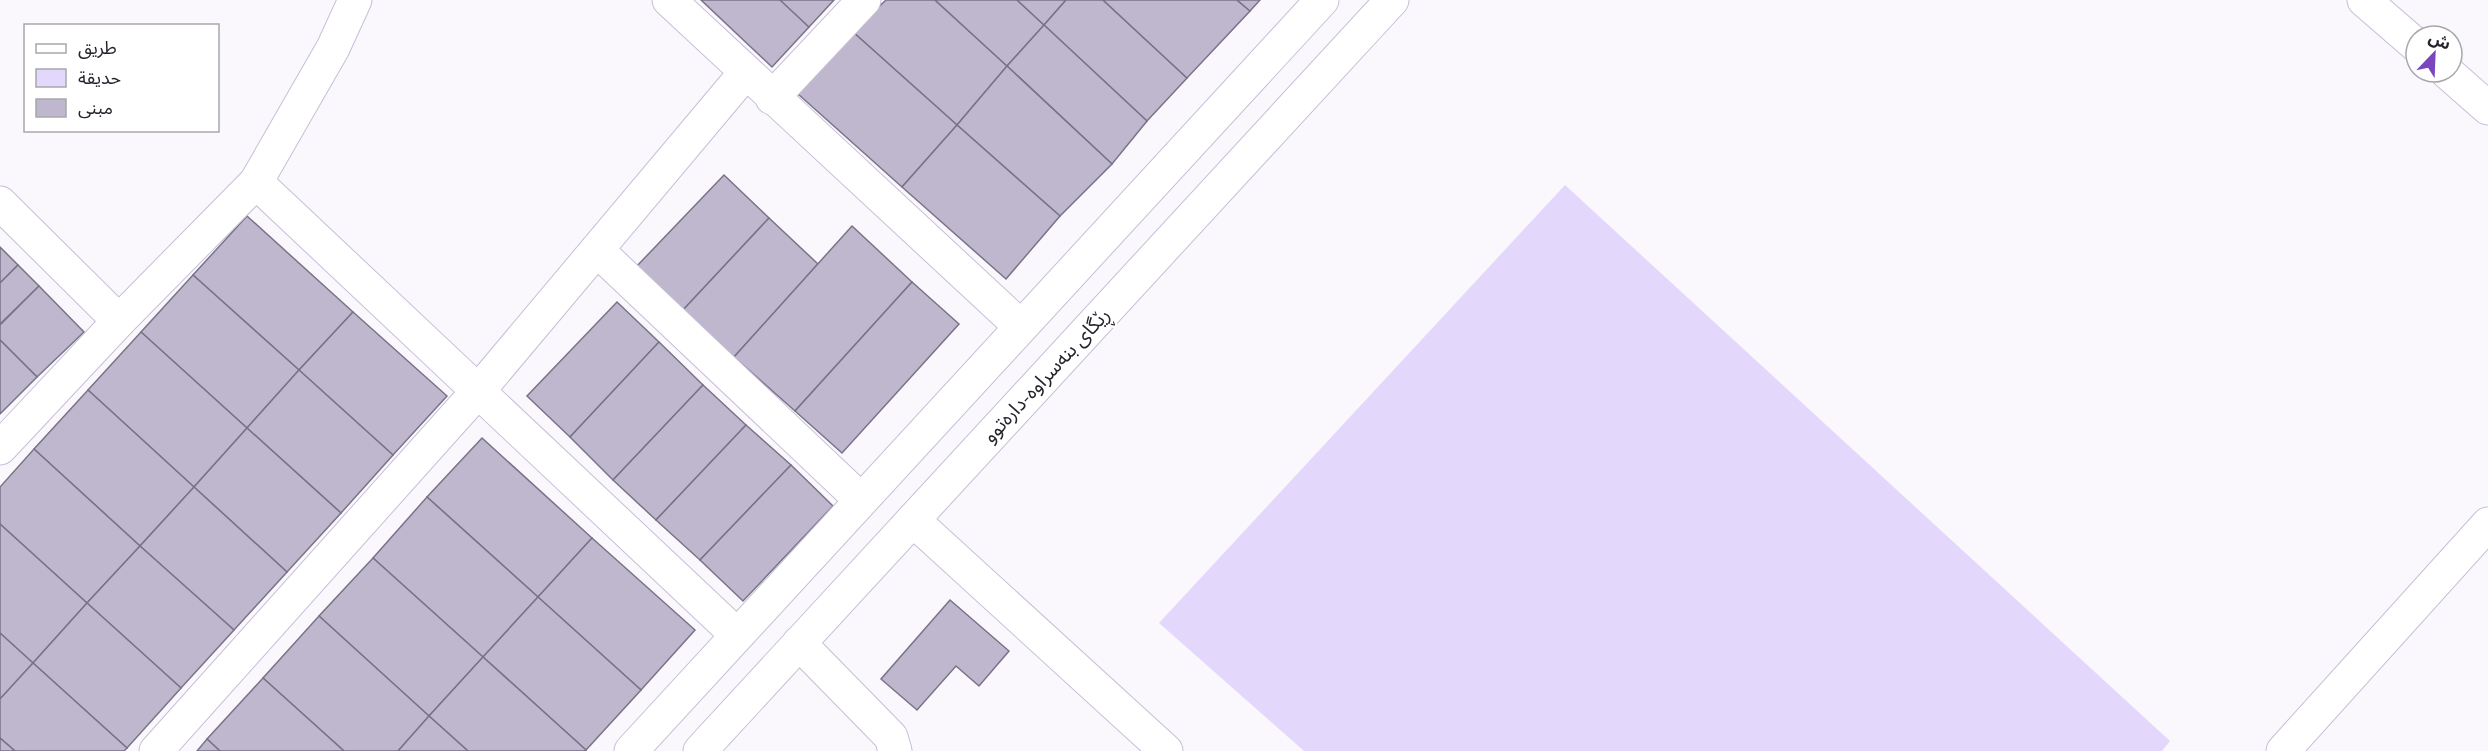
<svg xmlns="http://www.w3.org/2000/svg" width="2488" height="751" font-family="'Zilla Slab','Noto Sans Arabic',serif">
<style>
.green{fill:#e3d7fc}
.building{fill:#beb7ce;stroke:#7a7388;stroke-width:1.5}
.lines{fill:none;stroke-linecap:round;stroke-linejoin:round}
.minor-casing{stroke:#c6bfd7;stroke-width:35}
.minor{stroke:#fff;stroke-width:33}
.labels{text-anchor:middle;stroke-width:4.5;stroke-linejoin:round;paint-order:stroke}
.street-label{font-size:20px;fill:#26232c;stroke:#fff}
</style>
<rect width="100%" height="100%" fill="#faf8fd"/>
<polygon class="green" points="1565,185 2170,741 2162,751 1304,751 1159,623"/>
<g class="building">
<polygon points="701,0 781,0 809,27 772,67"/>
<polygon points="780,0 834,0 809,27"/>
<polygon points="886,0 935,0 1007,66 957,125 853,32"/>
<polygon points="935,0 1017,0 1044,25 1007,66"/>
<polygon points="1017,0 1066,0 1044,25"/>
<polygon points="1066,0 1103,0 1187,78 1147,121 1044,25"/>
<polygon points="1103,0 1237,0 1250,11 1187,78"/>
<polygon points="1237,0 1260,0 1250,11"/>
<polygon points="1044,25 1147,121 1112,164 1007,66"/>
<polygon points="853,32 957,125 902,187 798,94"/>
<polygon points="1007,66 1112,164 1060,216 957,125"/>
<polygon points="957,125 1060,216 1006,279 902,187"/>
<polygon points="724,175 769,218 683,310 636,267"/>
<polygon points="247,216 353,312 299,370 193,275"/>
<polygon points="769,218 818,264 734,357 683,310"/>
<polygon points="852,226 912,282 795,411 734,357"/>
<polygon points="0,247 18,265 0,283"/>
<polygon points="18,265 39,286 0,324 0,283"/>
<polygon points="193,275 299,370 247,428 141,332"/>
<polygon points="912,282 959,324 842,453 795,411"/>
<polygon points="39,286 84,332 37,377 0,340 0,325"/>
<polygon points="617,302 659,342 570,437 527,396"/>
<polygon points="353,312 447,396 393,455 299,370"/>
<polygon points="141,332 247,428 194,487 88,390"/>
<polygon points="0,340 37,377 0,414"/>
<polygon points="659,342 703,385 613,480 570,437"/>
<polygon points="299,370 393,455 341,513 247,428"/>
<polygon points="703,385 746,425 656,520 613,480"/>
<polygon points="88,390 194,487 140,546 34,449"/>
<polygon points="746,425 791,465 700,560 656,520"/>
<polygon points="247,428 341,513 287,572 194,487"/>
<polygon points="482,438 592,538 538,597 427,497"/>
<polygon points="34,449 140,546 87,603 0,524 0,487"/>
<polygon points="791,465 833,506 743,601 700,560"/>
<polygon points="194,487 287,572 234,630 140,546"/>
<polygon points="427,497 538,597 483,657 373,558"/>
<polygon points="0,524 87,603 33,663 0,633"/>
<polygon points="592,538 695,630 641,690 538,597"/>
<polygon points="140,546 234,630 181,688 87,603"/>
<polygon points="373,558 483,657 429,716 319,616"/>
<polygon points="538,597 641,690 586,750 483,657"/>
<polygon points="950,600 1009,651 979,686 956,666 917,710 881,679"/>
<polygon points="87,603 181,688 127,748 33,663"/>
<polygon points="319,616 429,716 398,751 344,751 263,678"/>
<polygon points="0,633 33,663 0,699"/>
<polygon points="483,657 586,750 584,751 468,751 429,716"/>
<polygon points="33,663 127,748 124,751 15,751 0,738 0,699"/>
<polygon points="263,678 344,751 220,751 207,739"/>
<polygon points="429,716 468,751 398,751"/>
<polygon points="0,738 15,751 0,751"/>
<polygon points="207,739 220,751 197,751"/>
</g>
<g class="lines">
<defs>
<g id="minor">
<polyline points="669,0 1020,326"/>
<polyline points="2364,0 2416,45"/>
<polyline points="2447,72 2488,108"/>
<polyline points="772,98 864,0"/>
<polyline points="256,182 737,635"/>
<polyline points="0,203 119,321"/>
<polyline points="597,250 861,500"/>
<polyline points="0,448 119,321 256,182 333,48 355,0"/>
<polyline points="913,520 1166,751"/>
<polyline points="799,643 891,737 895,751"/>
<polyline points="156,751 479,390 746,72"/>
<polyline points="631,751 1322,0"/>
<polyline points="700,751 1392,0"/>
<polyline points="2283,751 2488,524"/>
</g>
</defs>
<use href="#minor" class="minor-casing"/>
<use href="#minor" class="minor"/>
</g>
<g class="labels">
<g class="street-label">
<text transform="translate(1046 375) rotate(-47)" y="7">ڕێگای بنەسراوە-دارەتوو</text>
</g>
</g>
<rect x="24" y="24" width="195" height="108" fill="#ffffff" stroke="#a8a7ab" stroke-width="1.5"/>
<rect x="36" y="44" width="30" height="9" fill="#ffffff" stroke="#a8a7ab" stroke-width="1.5"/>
<text x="78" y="54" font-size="18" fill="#26232c">طريق</text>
<rect x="36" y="69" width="30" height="18" fill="#e3d7fc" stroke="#a8a7ab" stroke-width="1.5"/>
<text x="78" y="84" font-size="18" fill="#26232c">حديقة</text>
<rect x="36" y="99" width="30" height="18" fill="#beb7ce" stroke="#a8a7ab" stroke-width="1.5"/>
<text x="78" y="114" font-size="18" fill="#26232c">مبنى</text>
<g transform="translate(2434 54) rotate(23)"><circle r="28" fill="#ffffff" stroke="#a8a7ab" stroke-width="1.5"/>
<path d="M0-4.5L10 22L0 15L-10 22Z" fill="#7946be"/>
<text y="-9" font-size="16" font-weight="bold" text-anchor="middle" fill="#26232c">ش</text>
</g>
</svg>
